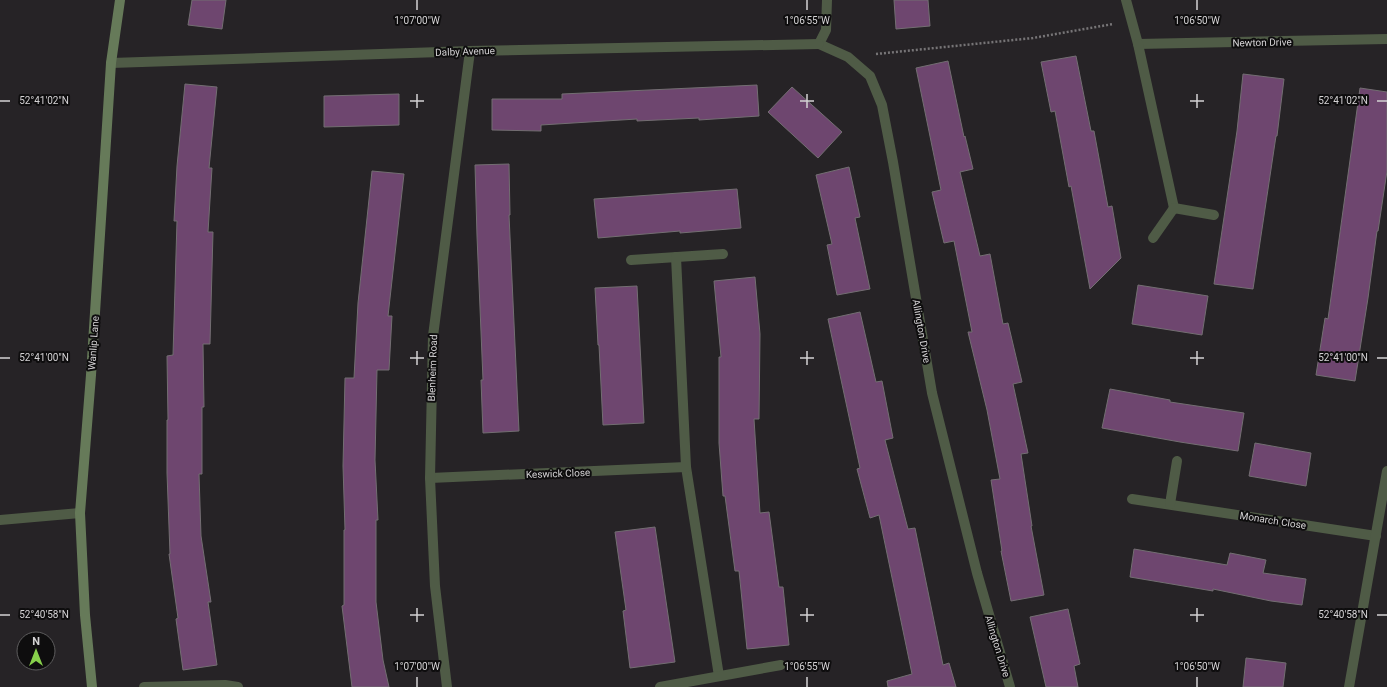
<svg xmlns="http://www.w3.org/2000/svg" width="1387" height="687" font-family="Roboto,sans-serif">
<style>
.building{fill:#6e466f;stroke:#736e72}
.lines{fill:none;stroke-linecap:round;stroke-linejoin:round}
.path{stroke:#777577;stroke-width:2.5;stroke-dasharray:2 2;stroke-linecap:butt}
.lane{stroke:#4f5b46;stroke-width:10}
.street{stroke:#4f5b46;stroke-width:10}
.secondary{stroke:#667a59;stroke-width:10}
.ticks{fill:none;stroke:#d4d2d4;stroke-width:1.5}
.labels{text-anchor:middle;stroke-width:4;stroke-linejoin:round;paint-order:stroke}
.street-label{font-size:10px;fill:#d4d2d4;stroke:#0e0d0e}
.ticks-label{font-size:10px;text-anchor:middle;fill:#d4d2d4;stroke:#0e0d0e;stroke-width:4;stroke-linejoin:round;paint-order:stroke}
</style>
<rect width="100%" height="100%" fill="#262326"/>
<g class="building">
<polygon points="192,0 226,0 222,29 188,25"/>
<polygon points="894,0 928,0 930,26 896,29"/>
<polygon points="1076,56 1091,131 1094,131 1108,207 1112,206 1121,258 1090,289 1071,186 1069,187 1055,111 1051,112 1041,62"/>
<polygon points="948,61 964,137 965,136 973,169 960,172 980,256 990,254 1003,324 1008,323 1022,382 1013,384 1028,453 1021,454 1032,526 1031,526 1044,595 1011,601 1001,551 1002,551 991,480 1000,479 987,410 968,332 972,332 954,241 944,243 932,192 941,190 916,68"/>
<polygon points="1243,74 1284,79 1277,136 1276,136 1253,289 1214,284 1237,131"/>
<polygon points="185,84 217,87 209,168 212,168 208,232 213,232 210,344 203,344 204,407 202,407 202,474 199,474 201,536 211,602 208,602 217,665 183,670 176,619 178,618 169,554 170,554 167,473 167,420 168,420 167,356 173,355 177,221 174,221 177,166"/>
<polygon points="757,85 759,116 699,120 699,118 637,121 637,119 541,125 541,131 492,130 492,99 562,99 562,94"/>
<polygon points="792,87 842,132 818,158 768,112"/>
<polygon points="1360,88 1387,92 1387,171 1378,231 1377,231 1368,298 1355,381 1316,375 1325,318 1328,319"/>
<polygon points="399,94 399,125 324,127 324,96"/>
<polygon points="509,164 510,215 509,215 519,431 483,433 481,380 483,380 477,236 475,165"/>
<polygon points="849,167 860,217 855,218 870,289 837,295 827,245 832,244 816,175"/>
<polygon points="372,171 404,174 388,316 392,316 389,370 377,370 375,460 378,520 376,520 376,602 383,660 389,687 352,687 342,606 344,605 344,530 345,530 343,466 345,378 354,378 358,303"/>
<polygon points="737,189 741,228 680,233 680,231 598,238 594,199"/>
<polygon points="755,277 760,334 759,419 754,419 760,513 769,512 779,587 783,587 789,645 747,649 739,571 735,571 725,496 723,496 719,443 719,357 721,357 714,281"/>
<polygon points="1138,285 1208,296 1202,335 1132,324"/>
<polygon points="637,286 644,423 603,425 599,345 598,345 595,288"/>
<polygon points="860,312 876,382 882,381 893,438 885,440 908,529 915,528 943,665 949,663 956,687 888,687 887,681 912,674 879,515 870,518 857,469 860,468 828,319"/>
<polygon points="1110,389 1170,400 1170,402 1244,413 1238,451 1180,442 1102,428"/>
<polygon points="1255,443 1311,453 1306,486 1249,476"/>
<polygon points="655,527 675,662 630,668 623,611 626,610 615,532"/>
<polygon points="1134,549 1227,565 1230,553 1266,560 1263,573 1306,579 1302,605 1271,601 1213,589 1213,591 1130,577"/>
<polygon points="1068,609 1080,664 1074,666 1078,687 1046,687 1030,617"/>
<polygon points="1246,658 1286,663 1283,687 1243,687"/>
</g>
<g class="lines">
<polyline class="path" points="876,54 1033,38 1113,24"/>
<polyline class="lane" points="144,687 225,685 238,687"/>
<g class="street">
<polyline points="827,0 826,30 819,44 848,57 870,76 882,105 893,162 932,393 977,573 1010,687"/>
<polyline points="1126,0 1138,44 1387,39"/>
<polyline points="1138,44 1174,208"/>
<polyline points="111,63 470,51 819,44"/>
<polyline points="1153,238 1174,208 1214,215"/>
<polyline points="631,260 723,254"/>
<polyline points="686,467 719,676"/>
<polyline points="430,478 686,467 676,257"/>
<polyline points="1132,499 1376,536"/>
<polyline points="1170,504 1177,461"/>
<polyline points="0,520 80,513"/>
<polyline points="447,687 435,586 430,478 433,336 470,51"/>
<polyline points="660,687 781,665"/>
<polyline points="1349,687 1387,471"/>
</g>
<polyline class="secondary" points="92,687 85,615 80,513 91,375 111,63 120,0"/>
</g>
<path class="ticks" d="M417,0V10M807,0V10M1197,0V10M417,94V108M807,94V108M1197,94V108M0,101H10M410,101H424M800,101H814M1190,101H1204M1377,101H1387M417,351V365M807,351V365M1197,351V365M0,358H10M410,358H424M800,358H814M1190,358H1204M1377,358H1387M417,608V622M807,608V622M1197,608V622M0,615H10M410,615H424M800,615H814M1190,615H1204M1377,615H1387M417,677V687M807,677V687M1197,677V687"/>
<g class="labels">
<g class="street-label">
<text transform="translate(1262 42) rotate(-1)" y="4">Newton Drive</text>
<text transform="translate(465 51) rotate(-2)" y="4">Dalby Avenue</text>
<text transform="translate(922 331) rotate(80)" y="4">Allington Drive</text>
<text transform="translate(93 343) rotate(-86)" y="4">Wanlip Lane</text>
<text transform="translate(432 368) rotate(-88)" y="4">Blenheim Road</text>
<text transform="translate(558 473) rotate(-2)" y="4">Keswick Close</text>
<text transform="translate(1273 520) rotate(9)" y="4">Monarch Close</text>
<text transform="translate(998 646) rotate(73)" y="4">Allington Drive</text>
</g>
</g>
<g class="ticks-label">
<text x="417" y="24">1°07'00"W</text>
<text x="807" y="24">1°06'55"W</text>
<text x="1197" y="24">1°06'50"W</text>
<text x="44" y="104">52°41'02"N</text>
<text x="1343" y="104">52°41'02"N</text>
<text x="44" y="361">52°41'00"N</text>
<text x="1343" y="361">52°41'00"N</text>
<text x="44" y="618">52°40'58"N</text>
<text x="1343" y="618">52°40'58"N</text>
<text x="417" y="670">1°07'00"W</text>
<text x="807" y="670">1°06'55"W</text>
<text x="1197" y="670">1°06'50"W</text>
</g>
<g transform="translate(36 651)"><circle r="19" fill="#0e0d0e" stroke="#5d5c5d"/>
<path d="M0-3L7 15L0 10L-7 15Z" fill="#87cf4b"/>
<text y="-6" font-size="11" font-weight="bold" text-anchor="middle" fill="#d4d2d4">N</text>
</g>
</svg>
